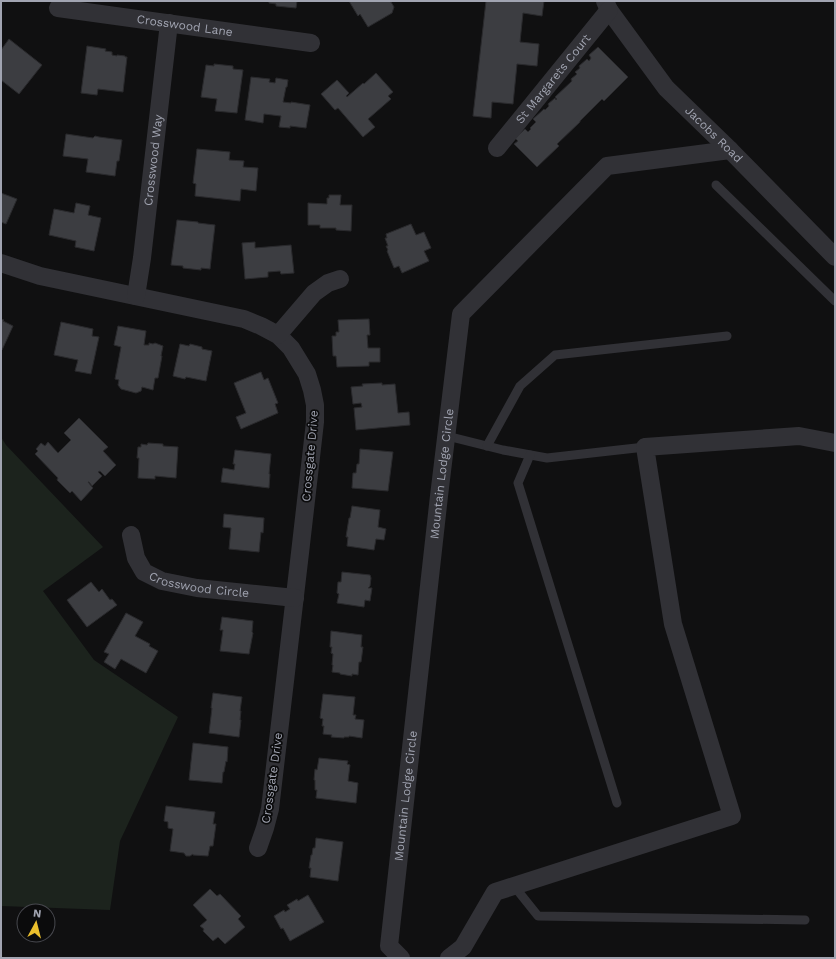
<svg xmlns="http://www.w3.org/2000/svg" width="836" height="959" font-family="'Work Sans',sans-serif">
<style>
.green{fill:#1c231d}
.building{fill:#3c3d41;stroke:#2a2a2d}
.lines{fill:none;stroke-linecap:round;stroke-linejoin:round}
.lane{stroke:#313136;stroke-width:9}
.street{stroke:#313136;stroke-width:18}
.labels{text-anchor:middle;stroke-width:3.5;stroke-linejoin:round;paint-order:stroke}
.street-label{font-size:12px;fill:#a1a4b1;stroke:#0b0b0c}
</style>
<rect width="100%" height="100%" fill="#101011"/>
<polygon class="green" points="1,437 6,445 103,547 43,591 94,660 178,717 120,841 110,910 1,906"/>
<g class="building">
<polygon points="269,1 297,1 296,8 276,6 276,4 269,3"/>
<polygon points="349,1 388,1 391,2 394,7 392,13 368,27 360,14 358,16"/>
<polygon points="486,1 544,1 542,16 523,13 520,42 539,44 537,66 517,64 513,104 492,102 491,118 473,116"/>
<polygon points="9,39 42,65 19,94 1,80 1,50"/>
<polygon points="87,46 106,49 105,51 112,52 112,55 117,56 117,55 125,56 125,57 127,57 123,92 98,89 97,95 81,93"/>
<polygon points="598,47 628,77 604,101 602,99 580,121 580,122 557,144 559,146 537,167 514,144 518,141 515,138 525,129 528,132 531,129 530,128 536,122 533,119 544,109 545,110 549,106 548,104 555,98 556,100 557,99 555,97 572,81 571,79 577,74 575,72 580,68 579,66 587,59 589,61 591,58 589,55"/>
<polygon points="214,64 233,66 233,69 243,70 237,113 215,111 217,99 201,97 206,65 214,66"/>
<polygon points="376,73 393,92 388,96 391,99 368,119 375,127 363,137 338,108 335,110 321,94 337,80 349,93 346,96 347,97 363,83 364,84"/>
<polygon points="251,77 270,79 269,82 275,83 276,78 288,80 287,87 286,87 283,102 291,103 291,102 310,105 306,128 290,126 290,128 279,127 281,116 264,114 263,123 245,120"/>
<polygon points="66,134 93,138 95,136 99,137 122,140 119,161 117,161 115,176 86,172 88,159 63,156"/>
<polygon points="197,149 230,152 229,160 244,161 243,167 258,168 256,191 241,189 240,201 195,196 196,184 193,183"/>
<polygon points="1,193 17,199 6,224 1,222"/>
<polygon points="329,195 341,195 340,205 352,205 351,231 336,230 336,228 320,228 320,225 308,225 308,203 327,204 327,198 329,198"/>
<polygon points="76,203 90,206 88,215 101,218 94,251 75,247 76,241 49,235 54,209 74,213"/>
<polygon points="177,220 198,222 198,223 215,225 210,269 201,268 201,270 183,268 183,266 171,265"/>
<polygon points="411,224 416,235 424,232 431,248 424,251 429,261 402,273 399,266 394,268 387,251 388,250 386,246 388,246 385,238 387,238 386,234"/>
<polygon points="255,242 255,248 291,245 294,273 281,274 280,271 268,272 268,277 245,279 242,243"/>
<polygon points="1,319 4,320 3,321 13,326 2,350 1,350"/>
<polygon points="369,319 370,335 367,335 368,348 380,348 380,362 369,362 369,366 337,367 336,356 333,356 332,336 336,336 336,332 339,332 338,320"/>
<polygon points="61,322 93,329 92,336 99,337 91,374 75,371 78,360 54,355"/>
<polygon points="118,326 146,331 144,345 149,345 149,343 153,344 155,343 163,346 161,356 162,356 158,378 155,378 153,390 142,387 141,391 136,393 121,389 118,385 119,380 115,379 121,347 114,345"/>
<polygon points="180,344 189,346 190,344 202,347 202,349 212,351 206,381 186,377 185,379 173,376"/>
<polygon points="261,372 264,380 268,378 278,403 275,404 278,413 241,429 236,417 246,413 234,383"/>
<polygon points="382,383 382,385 395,384 398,413 409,412 410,425 356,430 354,408 362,407 361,403 353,404 351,387 363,386 362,384"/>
<polygon points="79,418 108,447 103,451 116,465 105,476 100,471 98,472 102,476 92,486 89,482 88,482 93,488 81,501 72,491 70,493 57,480 58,478 35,454 38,451 36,449 41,443 45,446 48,442 58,453 71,440 64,433"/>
<polygon points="148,443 163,444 163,446 178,447 176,478 155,476 155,479 138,478 139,458 137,458 138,447 141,447 141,444 147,445"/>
<polygon points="360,449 393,452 388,491 352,488 353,473 356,473 357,464 359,464"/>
<polygon points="235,450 271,454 269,474 270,474 269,488 221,482 223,468 234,470 235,464 233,464"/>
<polygon points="352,506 380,510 378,527 386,529 384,540 376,539 374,550 347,546 348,537 346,537 349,518 350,518"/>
<polygon points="224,514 264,518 263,533 261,532 259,552 229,549 231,528 223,527"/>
<polygon points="342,572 370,575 371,578 370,586 368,588 372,588 370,601 365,600 364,607 337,603 339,594 337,593 338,582 341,582"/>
<polygon points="91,582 99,592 102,589 110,600 112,599 117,605 87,627 67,600"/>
<polygon points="126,613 143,622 135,636 150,644 149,646 158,651 146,673 121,659 115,669 104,662 109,654 104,652"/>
<polygon points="222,617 253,621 252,632 253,633 249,654 220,651 223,630 220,630"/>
<polygon points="331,631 362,635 361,647 363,647 361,662 359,662 358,675 352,674 352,676 340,674 340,673 332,672 333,665 332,665 333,654 331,653 332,647 330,647"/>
<polygon points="213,693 242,697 240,711 241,711 240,720 241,720 239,737 209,733 212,708 211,708"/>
<polygon points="323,694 355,697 353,715 356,715 355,719 364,720 362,738 349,736 349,737 344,737 344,738 331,737 332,735 323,734 324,726 322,726 323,719 320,718"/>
<polygon points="193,743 228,747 227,762 226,761 224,772 223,772 222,783 189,780"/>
<polygon points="319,758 348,761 347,764 350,765 348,781 358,783 356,803 316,798 317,790 315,790 315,780 314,780 315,769 317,770"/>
<polygon points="166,806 215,812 213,824 216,824 213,846 210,846 208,856 193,855 193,854 190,856 186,856 184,853 170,851 173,829 168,828 168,822 164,821"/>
<polygon points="316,838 343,842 338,881 310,877 311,868 309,868 311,855 312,855 313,848 315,848"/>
<polygon points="210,889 217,896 220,894 241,916 238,919 245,927 225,944 218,937 213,941 203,931 204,929 200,926 207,920 193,905"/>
<polygon points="308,895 324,922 290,941 283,928 281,929 274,916 284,910 285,912 290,909 287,905 297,899 298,901"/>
</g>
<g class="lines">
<g class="lane">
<polyline points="716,185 835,301"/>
<polyline points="447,436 503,450 547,458 645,447"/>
<polyline points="487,446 520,386 555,355 727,336"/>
<polyline points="530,455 518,483 617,803"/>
<polyline points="514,886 538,916 805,920"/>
</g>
<g class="street">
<path id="s1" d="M605,1L609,10L666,88L730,150L835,257"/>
<path id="s2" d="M58,8L311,43"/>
<path id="s3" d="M497,148L609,10"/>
<path d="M1,263L40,276L244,319L261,326L278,335L291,348L307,374L312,390L315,405V422C300,551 286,680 270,809L265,828L258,848"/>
<path id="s4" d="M136,296L142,258L169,23"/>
<polyline points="278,335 314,293 328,283 340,279"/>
<path id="s5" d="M131,535L136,558L144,572L162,581L197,588L295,598"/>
<path id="s6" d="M401,958L389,946L439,496L461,314L607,166L730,150"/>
<polyline points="449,958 463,947 495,892 732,816 673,624 645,447 799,436 835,443"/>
</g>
</g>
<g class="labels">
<g class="street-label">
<text dy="4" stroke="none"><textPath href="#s2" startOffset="128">Crosswood Lane</textPath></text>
<text dy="4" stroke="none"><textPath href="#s3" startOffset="89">St Margarets Court</textPath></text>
<text dy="4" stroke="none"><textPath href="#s1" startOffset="173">Jacobs Road</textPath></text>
<text dy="4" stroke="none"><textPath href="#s4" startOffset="137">Crosswood Way</textPath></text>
<text transform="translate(310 456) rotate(-85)" y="4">Crossgate Drive</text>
<text dy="4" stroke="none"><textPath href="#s6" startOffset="492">Mountain Lodge Circle</textPath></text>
<text dy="4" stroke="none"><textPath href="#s5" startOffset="97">Crosswood Circle</textPath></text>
<text transform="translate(272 778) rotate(-82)" y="4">Crossgate Drive</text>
<text dy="4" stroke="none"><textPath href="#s6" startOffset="168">Mountain Lodge Circle</textPath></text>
</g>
</g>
<rect width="836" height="959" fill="none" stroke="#a1a4b1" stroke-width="4"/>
<g transform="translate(36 923) rotate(7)"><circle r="19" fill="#0b0b0c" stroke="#47484e"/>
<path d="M0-3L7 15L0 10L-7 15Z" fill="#ebbf2d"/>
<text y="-6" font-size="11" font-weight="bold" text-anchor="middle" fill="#a1a4b1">N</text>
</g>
</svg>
